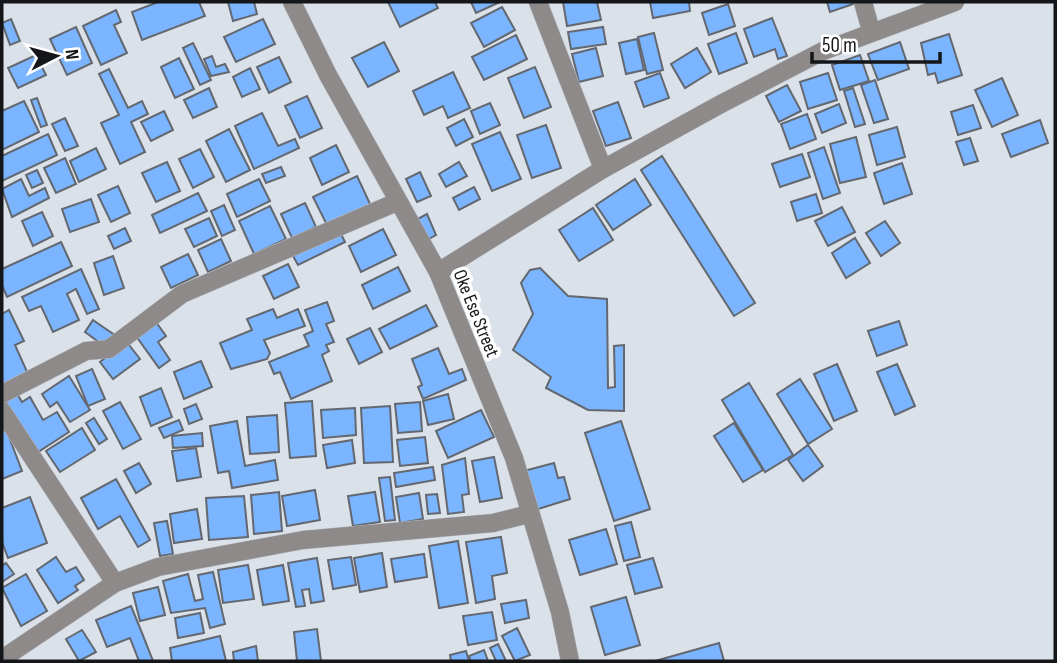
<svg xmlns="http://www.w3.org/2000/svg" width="1057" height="663" font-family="'Sofia Sans Condensed',sans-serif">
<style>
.building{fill:#7bb4ff;stroke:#636870;stroke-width:2}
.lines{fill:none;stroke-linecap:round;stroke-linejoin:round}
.minor-casing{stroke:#b6bcc4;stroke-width:19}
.minor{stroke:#8f8a8a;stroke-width:18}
.labels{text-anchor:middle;stroke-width:7;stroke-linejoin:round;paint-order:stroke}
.street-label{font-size:19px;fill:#141619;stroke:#fff}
</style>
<rect width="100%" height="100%" fill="#dae1e9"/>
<g class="building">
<polygon points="158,2 199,2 205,16 142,40 132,12"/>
<polygon points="228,2 254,2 257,14 233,21"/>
<polygon points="388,2 435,2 438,8 400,27"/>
<polygon points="471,2 500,2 476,13"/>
<polygon points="563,2 597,2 601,20 567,26"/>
<polygon points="650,2 689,2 690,11 653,18"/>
<polygon points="827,2 856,2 856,3 830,12"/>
<polygon points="728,4 735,26 709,35 702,13"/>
<polygon points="502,7 515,30 484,47 471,23"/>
<polygon points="116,10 121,22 114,25 127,53 101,65 83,26"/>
<polygon points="772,18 787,56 778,59 775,49 754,57 744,29"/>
<polygon points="11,19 20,41 10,45 2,23"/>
<polygon points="263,19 275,44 236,62 224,37"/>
<polygon points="76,27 92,63 67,75 50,39"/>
<polygon points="603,27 606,44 571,49 568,32"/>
<polygon points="654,33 663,70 647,74 638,37"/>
<polygon points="736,33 747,63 719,74 708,44"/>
<polygon points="949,34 962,75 938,83 935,73 928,75 921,43"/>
<polygon points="516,35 527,59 484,80 472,57"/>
<polygon points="637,39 644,70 626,74 619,43"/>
<polygon points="384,42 399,71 368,87 352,58"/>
<polygon points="900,42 909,69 878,80 868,54"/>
<polygon points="193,43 211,80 200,85 183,48"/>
<polygon points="596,48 603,76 579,82 572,54"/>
<polygon points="697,48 711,72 685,88 671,64"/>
<polygon points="36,55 46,75 18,88 8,68"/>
<polygon points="860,55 869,81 840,90 832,65"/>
<polygon points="212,56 216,67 225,64 229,72 211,76 204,59"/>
<polygon points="279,57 291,82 269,93 257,67"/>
<polygon points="179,58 194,89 175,98 161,67"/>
<polygon points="535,67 551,107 524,118 508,78"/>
<polygon points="250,68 260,89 242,97 233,77"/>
<polygon points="109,69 128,108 142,101 148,114 131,122 145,152 120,164 101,123 119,115 99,74"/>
<polygon points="453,72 470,108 448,118 443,106 424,115 413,91"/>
<polygon points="660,73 669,98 644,107 635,82"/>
<polygon points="828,73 837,100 808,109 800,82"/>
<polygon points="1002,78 1018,115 992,127 975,90"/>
<polygon points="875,80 888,119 874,123 861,85"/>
<polygon points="787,85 801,111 779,122 766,96"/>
<polygon points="209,88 217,107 193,118 184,100"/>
<polygon points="853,88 865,124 855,127 844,91"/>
<polygon points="307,96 322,128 300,138 285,106"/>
<polygon points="37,98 47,125 41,127 31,100"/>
<polygon points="24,101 39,132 2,150 2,111"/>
<polygon points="618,102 631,138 606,146 593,111"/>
<polygon points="490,103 500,125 480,134 471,111"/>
<polygon points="839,104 846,123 822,133 815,114"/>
<polygon points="973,105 981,128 958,135 951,112"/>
<polygon points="164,111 173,130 151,141 141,122"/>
<polygon points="262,113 278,146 295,139 299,148 254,169 235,126"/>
<polygon points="807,114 816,139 790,149 781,124"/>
<polygon points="65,118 78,146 65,151 52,124"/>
<polygon points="464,119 473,137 456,146 447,128"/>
<polygon points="1040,120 1048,143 1011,157 1002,134"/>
<polygon points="546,125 561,168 532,178 517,135"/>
<polygon points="897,127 905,157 877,165 869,135"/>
<polygon points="229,129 250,170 226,182 206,141"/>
<polygon points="500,132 521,179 492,191 472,144"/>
<polygon points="48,134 57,155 2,181 2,156"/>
<polygon points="856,137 866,177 840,183 830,144"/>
<polygon points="970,138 978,161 964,165 956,142"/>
<polygon points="336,145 349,172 322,185 310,158"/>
<polygon points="824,147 840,193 823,199 808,153"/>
<polygon points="96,148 106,169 79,182 70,161"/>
<polygon points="200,149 214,177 193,188 179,159"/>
<polygon points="802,154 810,177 780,187 772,164"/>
<polygon points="662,156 755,303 734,316 641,170"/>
<polygon points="65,158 76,184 56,193 44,168"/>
<polygon points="167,162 180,191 156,202 142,173"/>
<polygon points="459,162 467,176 446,187 439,174"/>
<polygon points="902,163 912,194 884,204 874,173"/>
<polygon points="281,167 285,176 266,183 262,174"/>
<polygon points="37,170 43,183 32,188 26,175"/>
<polygon points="420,172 431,196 417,202 406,179"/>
<polygon points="357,176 371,206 328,227 313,197"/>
<polygon points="21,179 29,196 45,188 49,198 12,217 2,189"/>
<polygon points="259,179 270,201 237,217 227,194"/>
<polygon points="635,179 651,205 613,230 596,205"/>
<polygon points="118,186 130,213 111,222 98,195"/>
<polygon points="474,187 480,199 459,210 453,198"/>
<polygon points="198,193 207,211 160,233 152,215"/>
<polygon points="816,194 822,213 797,221 791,202"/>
<polygon points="91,199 99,222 70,232 62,209"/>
<polygon points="305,203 316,227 292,238 281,214"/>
<polygon points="224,205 235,230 222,236 211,211"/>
<polygon points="270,206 286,239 254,254 239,221"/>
<polygon points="842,207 855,232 828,246 815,221"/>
<polygon points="593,208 613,240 579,261 559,230"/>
<polygon points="42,212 53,236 33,246 22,221"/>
<polygon points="427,214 436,235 427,240 416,220"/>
<polygon points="209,218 217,236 194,247 185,229"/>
<polygon points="885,221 900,243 881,256 866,233"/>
<polygon points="125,228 131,241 114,249 108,236"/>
<polygon points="383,229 396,255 361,272 349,246"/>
<polygon points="340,232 345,242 298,265 293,256"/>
<polygon points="855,238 870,263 846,278 832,253"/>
<polygon points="221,239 231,261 208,272 198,250"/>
<polygon points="61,242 72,266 7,297 2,285 2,269"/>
<polygon points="188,254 198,275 171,288 161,267"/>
<polygon points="113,256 124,288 104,295 94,263"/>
<polygon points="288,264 299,287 274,299 263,276"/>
<polygon points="398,267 410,291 373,309 362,285"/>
<polygon points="540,268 568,296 607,299 608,388 615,387 614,346 624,345 624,411 588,410 546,388 551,377 513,350 533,314 521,283 530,270"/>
<polygon points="81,269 99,309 87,314 76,289 67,294 79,320 53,332 41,306 29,311 22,297"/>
<polygon points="327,302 334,321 326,324 334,342 326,345 329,351 322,355 332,381 291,399 280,372 274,374 269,362 309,346 304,335 313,331 305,310"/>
<polygon points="426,305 437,326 390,349 379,329"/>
<polygon points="273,309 277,318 298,309 305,326 264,340 270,353 267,359 231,369 220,343 252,330 247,319"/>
<polygon points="9,310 24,341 15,345 28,374 2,387 2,314"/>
<polygon points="93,320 116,336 107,348 85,332"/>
<polygon points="899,321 907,345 877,356 868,331"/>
<polygon points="156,322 166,336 158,342 170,360 159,368 136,336"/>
<polygon points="370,328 382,352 359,364 347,339"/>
<polygon points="126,341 140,359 113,379 100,362"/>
<polygon points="438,348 449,374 462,369 466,380 423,399 418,387 422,385 412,359"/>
<polygon points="201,361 212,387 184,399 174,372"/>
<polygon points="837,364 857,411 834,421 814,374"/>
<polygon points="897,364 915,406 895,415 877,372"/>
<polygon points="92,369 105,399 88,406 76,376"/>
<polygon points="69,376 90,410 70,422 57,402 50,407 42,394"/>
<polygon points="800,379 832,429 808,444 777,394"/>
<polygon points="749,383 793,455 765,472 722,400"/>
<polygon points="161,388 172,417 151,426 140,397"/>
<polygon points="16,392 22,402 30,397 43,420 57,412 69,432 35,454 4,399"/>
<polygon points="448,394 454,419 428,425 423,401"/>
<polygon points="312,401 316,456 290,458 285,403"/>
<polygon points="120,402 141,439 123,449 103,411"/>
<polygon points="420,402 422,431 398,433 395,404"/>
<polygon points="196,404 202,419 189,424 184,409"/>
<polygon points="390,406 393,462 364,463 361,408"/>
<polygon points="355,408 356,435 323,438 321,410"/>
<polygon points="481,410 494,437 448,458 436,431"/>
<polygon points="277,415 279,452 250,454 247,417"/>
<polygon points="94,418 107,439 99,444 86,423"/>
<polygon points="179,420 183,430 164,438 159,428"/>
<polygon points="237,421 245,466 275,460 278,480 232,488 229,471 218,473 210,426"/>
<polygon points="621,421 650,509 614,521 585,433"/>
<polygon points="734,423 763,470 743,482 714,436"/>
<polygon points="82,428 95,450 60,472 46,451"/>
<polygon points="6,429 22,471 2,479 2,431"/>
<polygon points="202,433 203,446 173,448 172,436"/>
<polygon points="425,437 428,463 400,466 397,440"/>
<polygon points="352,440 355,463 327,468 323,445"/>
<polygon points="808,445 823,466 803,481 788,460"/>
<polygon points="196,448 201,477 177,481 172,451"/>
<polygon points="494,457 502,498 480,502 472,461"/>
<polygon points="465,458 469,494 462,495 464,512 448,514 442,465"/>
<polygon points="139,463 151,484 136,493 124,471"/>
<polygon points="554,463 558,478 564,477 570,499 535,510 524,471"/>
<polygon points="433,467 435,480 396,487 394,473"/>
<polygon points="390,477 395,520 385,521 379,478"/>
<polygon points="116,479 150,540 138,547 120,516 98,529 81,498"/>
<polygon points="315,490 320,520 287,526 282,496"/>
<polygon points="279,492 282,531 254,534 251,495"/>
<polygon points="375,492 380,522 353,526 348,496"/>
<polygon points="419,493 423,519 400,523 396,497"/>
<polygon points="437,494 440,513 428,514 426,495"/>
<polygon points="244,496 248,537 209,540 206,498"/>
<polygon points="30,497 47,543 8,558 2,542 2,508"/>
<polygon points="197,509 202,539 174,543 170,514"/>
<polygon points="167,521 173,554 160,556 154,523"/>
<polygon points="631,522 640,557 624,561 615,526"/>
<polygon points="606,529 617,564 580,575 569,540"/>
<polygon points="501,537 507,573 492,576 495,599 476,603 466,542"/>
<polygon points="458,541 468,603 439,608 429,546"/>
<polygon points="382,553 387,587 360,592 354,558"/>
<polygon points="424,554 427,577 395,582 391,559"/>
<polygon points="56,557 66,572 76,567 84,580 75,586 78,590 58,603 37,570"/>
<polygon points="351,557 356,585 333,589 328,560"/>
<polygon points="317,558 324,601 311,603 309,589 302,590 305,606 296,607 288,563"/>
<polygon points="653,558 662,587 635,594 627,565"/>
<polygon points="6,563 14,574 2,582 2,566"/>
<polygon points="248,565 254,599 223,603 218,570"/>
<polygon points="283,565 289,601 263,605 257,570"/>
<polygon points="213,572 225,624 210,628 205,608 171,613 163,581 188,574 195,601 203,599 198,575"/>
<polygon points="26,574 47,611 21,626 2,588"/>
<polygon points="158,587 165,615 140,621 133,593"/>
<polygon points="626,597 640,645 605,655 591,607"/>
<polygon points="526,600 529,618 505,623 501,604"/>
<polygon points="131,606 142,633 153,661 139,661 130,638 107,647 96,620"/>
<polygon points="492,612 497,640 468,645 463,616"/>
<polygon points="200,613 204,633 178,638 175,618"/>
<polygon points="517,628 530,655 515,661 502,636"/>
<polygon points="317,629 321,661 297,661 294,632"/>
<polygon points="82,630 96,652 79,661 66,639"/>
<polygon points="220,636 226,661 172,661 170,648"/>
<polygon points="719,643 724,661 655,661"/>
<polygon points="498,644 506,661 496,661 490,648"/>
<polygon points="256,646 258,661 234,661 233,652"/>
<polygon points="484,650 488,661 471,661 469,656"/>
<polygon points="466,651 469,661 451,661 450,655"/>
</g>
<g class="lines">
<defs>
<g id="minor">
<polyline points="292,2 328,75 438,272 514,458 560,612 570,661"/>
<polyline points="538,2 603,169"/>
<polyline points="863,2 871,31"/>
<polyline points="438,272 603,169 719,105 823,51 955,2"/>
<polyline points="2,394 86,351 109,349 182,294 397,202"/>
<polyline points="2,411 115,583"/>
<polyline points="2,659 115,583 158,567 303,540 493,523 529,514"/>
</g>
</defs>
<use href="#minor" class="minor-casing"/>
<use href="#minor" class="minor"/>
</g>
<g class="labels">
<g class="street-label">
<text transform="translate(477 313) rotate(68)" y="7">Oke Ese Street</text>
</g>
</g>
<rect width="1057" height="663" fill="none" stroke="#141619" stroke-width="7"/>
<g transform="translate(56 56) rotate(84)" stroke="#ffffff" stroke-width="5" paint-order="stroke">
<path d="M0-5L12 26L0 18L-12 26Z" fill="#141619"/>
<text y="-10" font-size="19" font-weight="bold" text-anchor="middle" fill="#141619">N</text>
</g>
<path d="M812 52v10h128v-10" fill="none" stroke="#141619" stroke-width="3.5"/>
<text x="822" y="52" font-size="21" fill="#141619" stroke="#ffffff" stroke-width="5" paint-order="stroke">50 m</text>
</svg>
